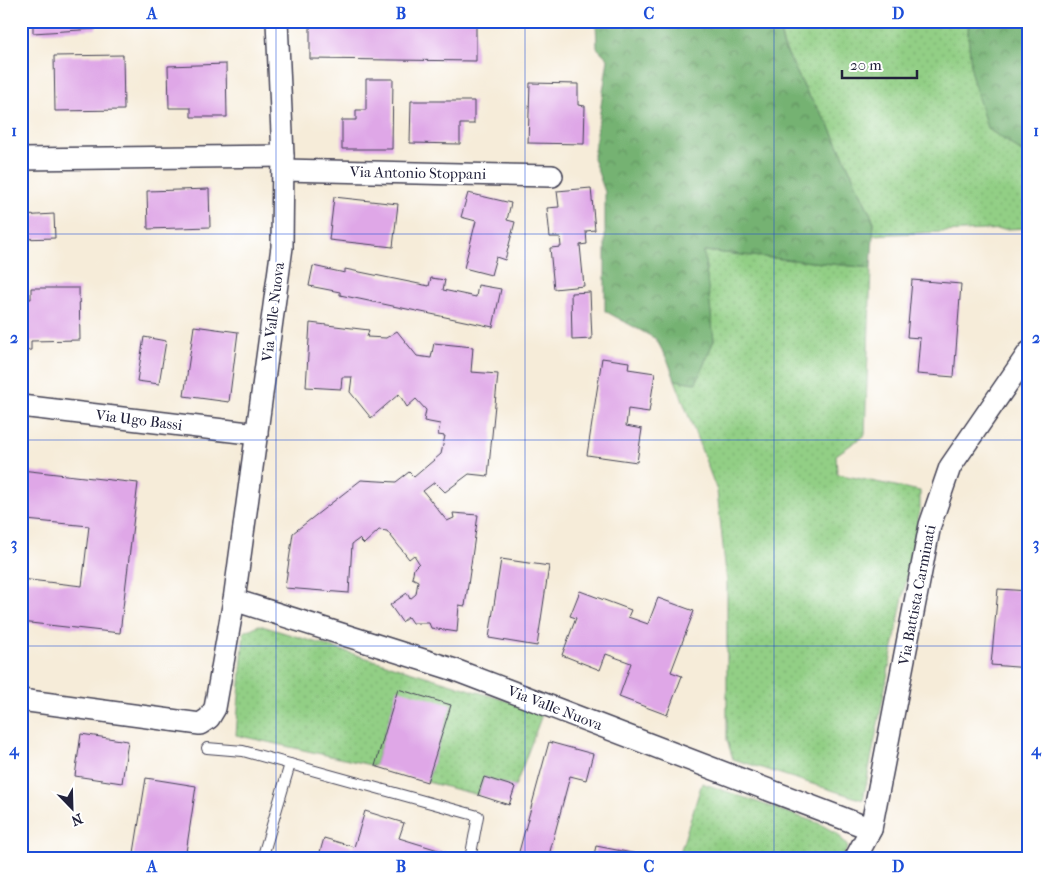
<svg xmlns="http://www.w3.org/2000/svg" width="1050" height="880" font-family="'IM FELL French Canon',serif">
<style>
.grass{fill:url(#grass-dots);stroke:#5a7860}
.forest{fill:url(#forest-crowns);stroke:#4c6a56}
.building{fill:#dfa7e7}
.lines{fill:none;stroke-linecap:round;stroke-linejoin:round}
.service-casing{stroke:#424053;stroke-width:12}
.minor-casing{stroke:#424053;stroke-width:24}
.service{stroke:#fff;stroke-width:10}
.minor{stroke:#fff;stroke-width:21}
.grid{fill:none;stroke:#1d4ed8;stroke-width:1;stroke-opacity:0.55}
.labels{text-anchor:middle;stroke-width:5;stroke-linejoin:round;paint-order:stroke}
.street-label{font-size:15px;fill:#22223b;stroke:#fff}
.neatline{fill:none;stroke:#1d4ed8;stroke-width:2}
.grid-label{font-size:16px;text-anchor:middle;font-weight:bold;fill:#1d4ed8}
</style>
<defs>
<pattern id="grass-dots" width="8" height="8" patternUnits="userSpaceOnUse" patternTransform="scale(1.25)"><rect width="8" height="8" fill="#92cf85"/><path d="M2 2h.1M6 6h.1" fill="none" stroke="#7eb174" stroke-width="1.8" stroke-linecap="round"/></pattern>
<pattern id="forest-crowns" width="20" height="18" patternUnits="userSpaceOnUse" patternTransform="scale(1.25)"><rect width="20" height="18" fill="#75b272"/><path d="M2 6a3 3 0 1 1 6 0M12 15a3 3 0 1 1 6 0" fill="none" stroke="#60905f"/></pattern>
</defs>
<rect width="100%" height="100%" fill="#fff"/>
<filter id="ink" filterUnits="userSpaceOnUse"><feTurbulence type="fractalNoise" baseFrequency=".02" numOctaves="2"/><feDisplacementMap in="SourceGraphic" scale="10" xChannelSelector="R" yChannelSelector="G"/><feConvolveMatrix kernelMatrix="1 2 1 2 8 2 1 2 1" color-interpolation-filters="sRGB"/></filter>
<filter id="wash" filterUnits="userSpaceOnUse"><feTurbulence type="fractalNoise" baseFrequency=".0096" numOctaves="4" result="noise"/><feDisplacementMap in="SourceGraphic" scale="20" xChannelSelector="R" yChannelSelector="G"/><feGaussianBlur stdDeviation="1.12" result="paint"/><feColorMatrix in="noise" values="0 0 0 0 0 0 0 0 0 0 0 0 0 0 0 0 0 1.4 0 .05"/><feComposite in="paint" operator="in"/></filter>
<g filter="url(#wash)">
<rect width="100%" height="100%" fill="#f6ecd9"/>
<g class="grass">
<polygon points="778,21 969,21 968,34 987,128 1029,157 1029,228 873,235 874,222 829,125 807,93 783,44"/>
<polygon points="703,251 871,268 865,435 836,455 837,474 920,491 920,510 863,800 733,759 727,740 727,583 717,491 675,380 696,383 714,340"/>
<polygon points="259,625 543,712 515,787 484,777 478,795 427,782 450,706 398,690 375,766 236,735 244,632"/>
<polygon points="702,783 818,823 838,834 848,847 842,859 678,859"/>
</g>
<g class="forest">
<polygon points="596,21 778,21 783,45 807,93 829,125 874,222 871,268 704,251 714,340 696,383 675,380 668,361 656,339 605,311 605,192 593,158 608,59 597,48"/>
<polygon points="969,21 1029,21 1029,157 987,128 972,77 968,34"/>
</g>
<g id="blocks">
<g class="building">
<polygon points="33,21 96,21 96,29 33,33"/>
<polygon points="310,21 476,21 476,61 310,59"/>
<polygon points="123,55 124,110 55,111 54,56"/>
<polygon points="226,64 227,117 191,117 191,108 169,108 168,66"/>
<polygon points="366,79 393,79 392,149 342,149 342,120 356,120 356,110 366,110"/>
<polygon points="530,83 578,84 578,105 585,106 584,144 528,143"/>
<polygon points="411,101 474,101 474,124 460,124 460,144 410,143"/>
<polygon points="591,188 595,230 586,231 587,244 580,245 584,286 554,289 550,248 561,247 560,237 550,237 547,208 559,207 557,191"/>
<polygon points="209,189 210,227 148,229 147,191"/>
<polygon points="468,193 511,203 507,220 515,222 505,260 496,257 491,275 464,268 476,221 461,217"/>
<polygon points="334,197 398,204 393,247 329,240"/>
<polygon points="54,214 55,238 21,239 21,216"/>
<polygon points="313,266 345,273 345,269 429,286 431,278 445,280 443,290 476,297 478,285 501,289 493,327 340,295 340,292 309,286"/>
<polygon points="912,280 961,284 954,377 917,374 920,338 907,337"/>
<polygon points="31,288 79,288 80,340 31,341 31,350 21,351 21,299 31,299"/>
<polygon points="590,292 592,339 572,340 571,293"/>
<polygon points="310,323 369,330 367,337 386,338 397,331 417,356 431,358 434,343 473,347 471,372 498,374 488,476 469,474 445,492 435,482 423,491 447,521 454,518 453,513 478,515 465,606 459,605 457,632 431,628 429,623 412,623 408,617 402,622 390,605 407,593 410,599 416,594 418,581 412,578 414,568 419,563 414,555 409,559 387,531 379,530 364,544 359,539 352,544 349,593 285,588 293,533 361,480 396,482 409,472 414,477 441,454 445,436 438,435 440,424 424,421 426,410 416,399 407,407 399,394 371,418 350,392 352,377 342,377 341,389 306,387"/>
<polygon points="194,326 238,332 229,402 184,396"/>
<polygon points="144,337 166,341 159,384 137,381"/>
<polygon points="602,358 629,362 628,369 655,373 649,412 628,409 626,426 642,429 637,462 587,455"/>
<polygon points="21,470 138,483 120,633 21,622 21,579 82,586 89,526 26,520 21,552"/>
<polygon points="501,559 549,566 537,646 489,638"/>
<polygon points="998,589 1029,591 1029,668 991,665"/>
<polygon points="580,591 631,610 628,617 648,624 658,598 694,611 671,672 682,676 667,715 619,697 631,663 606,654 600,670 562,655 576,618 570,616"/>
<polygon points="398,689 451,705 427,782 375,766"/>
<polygon points="81,734 128,741 122,783 75,776"/>
<polygon points="549,742 593,754 586,780 570,776 548,859 517,859"/>
<polygon points="484,777 515,787 509,805 478,795"/>
<polygon points="146,778 196,786 185,859 133,859"/>
<polygon points="365,811 404,823 399,838 461,857 460,859 318,859 324,838 354,847"/>
<polygon points="596,846 658,858 658,859 593,859"/>
</g>
</g>
</g>
<g filter="url(#ink)">
<use href="#blocks" fill-opacity="0" stroke="#424053" stroke-width="1"/>
<g class="lines">
<defs>
<g id="service">
<polyline points="207,748 243,751 478,816 470,859"/>
<polyline points="262,859 290,764"/>
</g>
<g id="minor">
<polyline points="21,159 283,156"/>
<polyline points="283,170 552,176"/>
<polyline points="21,406 257,434"/>
<polyline points="234,600 455,670 871,829"/>
<polyline points="21,700 200,724 209,718 215,708 234,600 282,247 283,156 277,21"/>
<polyline points="855,859 871,829 930,525 950,467 1029,352"/>
</g>
</defs>
<use href="#service" class="service-casing"/>
<use href="#minor" class="minor-casing"/>
<use href="#service" class="service"/>
<use href="#minor" class="minor"/>
</g>
</g>
<path class="grid" d="M276,21V859M525,21V859M774,21V859M21,234H1029M21,440H1029M21,646H1029"/>
<g class="labels">
<g class="street-label">
<text transform="translate(418 173) rotate(1)" y="5">Via Antonio Stoppani</text>
<text transform="translate(273 312) rotate(-83)" y="5">Via Valle Nuova</text>
<text transform="translate(139 420) rotate(7)" y="5">Via Ugo Bassi</text>
<text transform="translate(917 595) rotate(-79)" y="5">Via Battista Carminati</text>
<text transform="translate(555 708) rotate(21)" y="5">Via Valle Nuova</text>
</g>
</g>
<rect width="1050" height="880" fill="none" stroke="#fff" stroke-width="55"/>
<g transform="translate(72 808) rotate(157)" stroke="#ffffff" stroke-width="4" paint-order="stroke">
<path d="M0-4L9 19L0 12L-9 19Z" fill="#22223b"/>
<text y="-8" font-size="14" font-weight="bold" text-anchor="middle" fill="#22223b">N</text>
</g>
<path d="M842 70v8h75v-8" fill="none" stroke="#22223b" stroke-width="2.5"/>
<text x="850" y="70" font-size="15" fill="#22223b" stroke="#ffffff" stroke-width="4" paint-order="stroke">20 m</text>
<rect x="28" y="28" width="994" height="824" class="neatline"/>
<g class="grid-label">
<text x="152" y="19">A</text>
<text x="401" y="19">B</text>
<text x="649" y="19">C</text>
<text x="898" y="19">D</text>
<text x="14" y="136">1</text>
<text x="1036" y="136">1</text>
<text x="14" y="343">2</text>
<text x="1036" y="343">2</text>
<text x="14" y="549">3</text>
<text x="1036" y="549">3</text>
<text x="14" y="755">4</text>
<text x="1036" y="755">4</text>
<text x="152" y="872">A</text>
<text x="401" y="872">B</text>
<text x="649" y="872">C</text>
<text x="898" y="872">D</text>
</g>
</svg>
